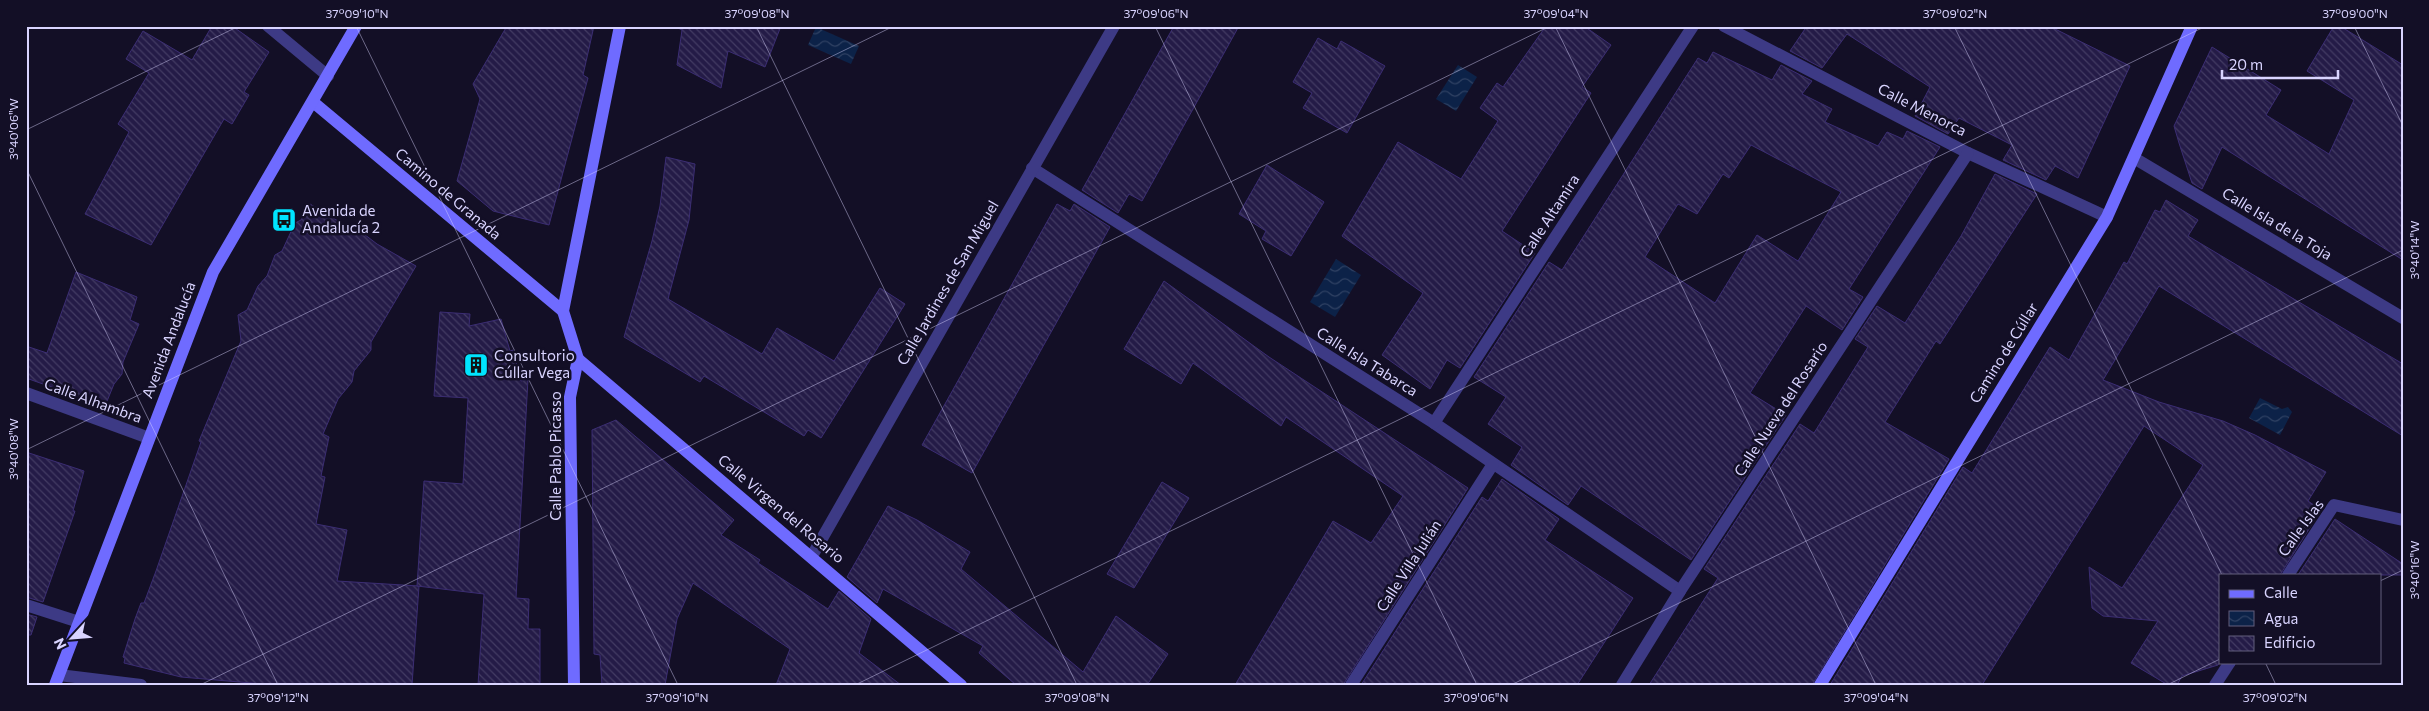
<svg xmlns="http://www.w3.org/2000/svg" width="2429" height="711" font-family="Commissioner,sans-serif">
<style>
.water{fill:url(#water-waves)}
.building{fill:url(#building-back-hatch);stroke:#3b2d73;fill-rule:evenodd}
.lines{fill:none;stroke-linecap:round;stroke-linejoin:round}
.street{stroke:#3d3a85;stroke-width:12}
.secondary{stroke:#6f6bff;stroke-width:12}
.ticks{fill:none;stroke:#d9d4ff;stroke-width:1;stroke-opacity:0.45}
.labels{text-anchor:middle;stroke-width:5;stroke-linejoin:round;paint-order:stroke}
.street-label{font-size:15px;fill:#d9d4ff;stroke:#130f26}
.poi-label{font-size:15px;fill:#d9d4ff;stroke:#130f26;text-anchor:start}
.neatline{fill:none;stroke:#d9d4ff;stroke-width:2}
.ticks-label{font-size:12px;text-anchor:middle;fill:#d9d4ff}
</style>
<defs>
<pattern id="water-waves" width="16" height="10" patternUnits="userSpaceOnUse" patternTransform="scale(1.25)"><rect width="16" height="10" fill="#0c2248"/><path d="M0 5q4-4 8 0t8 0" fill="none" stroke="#2f4163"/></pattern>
<pattern id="building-back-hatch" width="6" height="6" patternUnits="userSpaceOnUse" patternTransform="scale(1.25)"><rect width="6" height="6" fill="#241b47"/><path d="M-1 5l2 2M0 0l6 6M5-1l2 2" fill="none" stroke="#433b63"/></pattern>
</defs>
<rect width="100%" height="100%" fill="#130f26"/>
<g class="water">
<polygon points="816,27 859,46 851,64 808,45"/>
<polygon points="1458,65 1477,77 1456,111 1436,99"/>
<polygon points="1336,259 1361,275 1335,317 1310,302"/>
<polygon points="2260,398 2282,409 2288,407 2292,412 2280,435 2249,418"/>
</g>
<g class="building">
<polygon points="212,26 232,26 269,52 244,92 249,95 232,124 224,119 151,245 85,214 129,132 118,124 149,73 126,59 143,31 192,60"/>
<polygon points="507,26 594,26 583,75 588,78 549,225 493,211 457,181 480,99 473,84"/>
<polygon points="674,26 781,26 765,67 728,51 721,88 677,65 682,30"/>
<polygon points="1174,26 1239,26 1142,201 1129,194 1118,213 1082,190"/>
<polygon points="1546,26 1584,26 1611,45 1582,87 1591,93 1502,231 1535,253 1460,368 1447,360 1430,389 1382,355 1423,293 1342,236 1398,142 1461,179 1498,121 1480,108 1497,83 1503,87"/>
<polygon points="1807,26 2049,26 2130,66 2078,178 2055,166 2046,180 2003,160 2012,145 1959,118 1948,134 1915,116 1930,87 1847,34 1822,68 1790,51"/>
<polygon points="2334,26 2340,26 2403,65 2403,260 2222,147 2202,189 2192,183 2179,143 2174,126 2212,47 2281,90 2266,115 2329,154 2354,100 2307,71"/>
<polygon points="1318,38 1337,49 1341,41 1385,66 1347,133 1303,108 1312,93 1293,82"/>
<path d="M1713,52L1772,80L1781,65L1812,81L1802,94L1832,109L1825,122L1878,146L1887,132L1903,139L1907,131L1940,147L1849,289L1863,297L1842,330L1806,306L1750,393L1786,415L1691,560L1581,486L1568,505L1511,465L1522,447L1488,424L1506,397L1474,377L1549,262L1562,270L1698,58L1707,63ZM1751,145L1841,192L1798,261L1757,235L1715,303L1645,257L1678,204L1697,214L1723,174L1729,178Z"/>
<polygon points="666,157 695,164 689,220 668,299 762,354 777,328 834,361 880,288 905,304 821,438 808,430 804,436 704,376 700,382 624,337 652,241 660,206"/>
<polygon points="1267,165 1324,202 1291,256 1262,239 1266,231 1239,214"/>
<polygon points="1995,174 2037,194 1940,344 1936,341 1885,422 1949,459 1812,685 1649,685 1718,578 1704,569 1800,424 1814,433 1868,347 1855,339 1877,306 1905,323 1961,236"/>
<polygon points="2166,200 2198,220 2188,236 2403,364 2403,436 2159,286 2103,380 2159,402 2223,421 2255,435 2326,472 2308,501 2321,510 2280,575 2220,575 2220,662 2218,665 2182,676 2177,685 2168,685 2131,663 2158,621 2103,616 2092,608 2089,567 2122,588 2203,465 2144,426 1982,685 1830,685 1963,467 1972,473 2050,347 2069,360 2124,262 2127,264 2155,210 2160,212"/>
<polygon points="310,204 348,227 360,231 377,244 416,266 371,342 371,350 354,371 352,382 338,399 323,434 329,437 321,476 325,477 316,524 347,530 337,581 419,586 412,685 274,685 181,677 124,663 125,658 123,657 135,619 141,603 144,603 156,571 201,442 199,441 241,341 238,315 247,310 258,286 267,276 275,255 282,251 295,223 301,220"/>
<polygon points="1057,204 1070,211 1074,204 1110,227 972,473 922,445"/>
<polygon points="76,272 137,297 130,320 139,324 123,362 122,374 114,384 105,406 26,378 26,346 47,353"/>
<polygon points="1164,281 1269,357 1468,488 1343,685 1235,685 1333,521 1371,543 1403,496 1286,417 1281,426 1193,363 1181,384 1124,349"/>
<polygon points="440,312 470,314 469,326 501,319 510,351 513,350 521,381 528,379 516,598 529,599 528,629 540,629 540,685 478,685 484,594 417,586 424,481 463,484 468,398 434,396"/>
<polygon points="616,420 734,520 721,535 760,560 758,563 828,609 839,591 871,619 859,653 901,685 776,685 790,649 693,583 677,619 665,685 602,685 600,655 594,654 592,430"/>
<polygon points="26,452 84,471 73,511 75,511 43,602 26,597"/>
<polygon points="1502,479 1559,519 1545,540 1633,598 1577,685 1361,685 1482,497 1488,501"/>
<polygon points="1162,482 1189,498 1134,588 1107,574"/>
<polygon points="888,506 917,520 970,552 961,569 1083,672 1116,616 1168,654 1147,685 1016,685 979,653 983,646 883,589 877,603 847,577"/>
<polygon points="2335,519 2403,564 2403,575 2298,575"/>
<polygon points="26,614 37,617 31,635 26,635"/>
</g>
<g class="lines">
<g class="street">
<polyline points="268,26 328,76"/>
<polyline points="1724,26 1968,153 2107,217"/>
<polyline points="2134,158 2403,318"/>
<polyline points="1032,168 1434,423 1680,591"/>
<polyline points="26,393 149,438"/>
<polyline points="1434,423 1693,26"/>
<polyline points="812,556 1114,26"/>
<polyline points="2288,575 2334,505 2403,520"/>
<polyline points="26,605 79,622"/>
<polyline points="59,675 141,685"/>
<polyline points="1351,685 1493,464"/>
<polyline points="1622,685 1680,591 1968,153"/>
<polyline points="2215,685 2230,662"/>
</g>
<g class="secondary">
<polyline points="313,102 563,311"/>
<polyline points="578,359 961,685"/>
<polyline points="55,685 213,272 356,26"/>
<polyline points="574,685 570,397 578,359 563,311 620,26"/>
<polyline points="1820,685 2107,217 2192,26"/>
</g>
</g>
<path class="ticks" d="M356,26L678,685M756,26L1077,685M1155,26L1477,685M1555,26L1876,685M1954,26L2222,575M2354,26L2403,126M26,130L239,26M26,168L278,685M26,450L894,26M2380,581L2403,570M2265,662L2276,685M200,685L1550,26M855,685L2206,26M1511,685L2403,250M2167,685L2220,659"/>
<defs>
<symbol id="bus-square" viewBox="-11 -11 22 22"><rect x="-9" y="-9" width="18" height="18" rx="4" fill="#00e5ff" stroke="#130f26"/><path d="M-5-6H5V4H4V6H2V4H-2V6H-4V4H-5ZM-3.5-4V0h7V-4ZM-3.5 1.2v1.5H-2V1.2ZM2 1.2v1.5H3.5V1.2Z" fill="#111"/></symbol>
<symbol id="building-square" viewBox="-11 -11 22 22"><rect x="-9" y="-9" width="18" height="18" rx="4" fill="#00e5ff" stroke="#130f26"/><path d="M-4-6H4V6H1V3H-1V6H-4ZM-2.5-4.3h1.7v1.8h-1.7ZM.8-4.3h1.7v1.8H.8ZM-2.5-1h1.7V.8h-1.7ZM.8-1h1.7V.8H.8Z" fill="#111"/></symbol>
</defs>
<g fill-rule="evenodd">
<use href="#bus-square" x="270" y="206" width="28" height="28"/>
<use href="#building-square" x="462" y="351" width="28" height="28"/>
</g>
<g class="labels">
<g class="street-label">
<text transform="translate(1922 110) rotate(27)" y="5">Calle Menorca</text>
<text transform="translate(448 194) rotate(40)" y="5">Camino de Granada</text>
<text transform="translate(1550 216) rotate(-57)" y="5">Calle Altamira</text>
<text transform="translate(2277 224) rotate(31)" y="5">Calle Isla de la Toja</text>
<text transform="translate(948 283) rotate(-60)" y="5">Calle Jardines de San Miguel</text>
<text transform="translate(169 340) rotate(-69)" y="5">Avenida Andalucía</text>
<text transform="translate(2004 353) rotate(-58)" y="5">Camino de Cúllar</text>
<text transform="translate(1367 362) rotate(32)" y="5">Calle Isla Tabarca</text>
<text transform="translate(93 401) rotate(20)" y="5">Calle Alhambra</text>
<text transform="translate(1781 409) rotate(-57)" y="5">Calle Nueva del Rosario</text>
<text transform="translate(556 456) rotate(-90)" y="5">Calle Pablo Picasso</text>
<text transform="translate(781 509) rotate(40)" y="5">Calle Virgen del Rosario</text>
<text transform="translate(2301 528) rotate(-54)" y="5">Calle Islas</text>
<text transform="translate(1409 566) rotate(-57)" y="5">Calle Villa Julián</text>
</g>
<g class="poi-label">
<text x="302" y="216">Avenida de<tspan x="302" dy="17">Andalucía 2</tspan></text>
<text x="494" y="361">Consultorio<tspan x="494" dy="17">Cúllar Vega</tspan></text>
</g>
</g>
<rect width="2429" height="711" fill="none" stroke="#130f26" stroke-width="55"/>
<rect x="2219" y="574" width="162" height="90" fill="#130f26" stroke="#625e7d"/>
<rect x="2229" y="590" width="25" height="8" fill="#6f6bff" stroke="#625e7d"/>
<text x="2264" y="598" font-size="15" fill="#d9d4ff">Calle</text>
<rect x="2229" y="611" width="25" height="15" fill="url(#water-waves)" stroke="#625e7d"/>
<text x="2264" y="624" font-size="15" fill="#d9d4ff">Agua</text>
<rect x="2229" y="636" width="25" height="15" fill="url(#building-back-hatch)" stroke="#625e7d"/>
<text x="2264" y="648" font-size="15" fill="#d9d4ff">Edificio</text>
<g transform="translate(72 638) rotate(244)" stroke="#130f26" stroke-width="4" paint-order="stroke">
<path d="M0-4L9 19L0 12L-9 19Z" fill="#d9d4ff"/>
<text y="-8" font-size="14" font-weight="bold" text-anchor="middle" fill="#d9d4ff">N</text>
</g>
<path d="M2222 70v8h116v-8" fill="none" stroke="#d9d4ff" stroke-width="2.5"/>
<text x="2229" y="70" font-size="15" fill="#d9d4ff" stroke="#130f26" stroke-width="4" paint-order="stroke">20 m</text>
<rect x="28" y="28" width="2374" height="656" class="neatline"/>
<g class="ticks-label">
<text x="357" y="18">37°09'10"N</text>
<text x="757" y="18">37°09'08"N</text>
<text x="1156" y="18">37°09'06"N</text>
<text x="1556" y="18">37°09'04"N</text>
<text x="1955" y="18">37°09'02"N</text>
<text x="2355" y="18">37°09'00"N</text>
<text transform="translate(14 129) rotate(-90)" y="4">3°40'06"W</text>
<text transform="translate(2415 250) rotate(-90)" y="4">3°40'14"W</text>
<text transform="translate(14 449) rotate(-90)" y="4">3°40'08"W</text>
<text transform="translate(2415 570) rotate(-90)" y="4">3°40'16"W</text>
<text x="278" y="702">37°09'12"N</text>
<text x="677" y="702">37°09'10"N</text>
<text x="1077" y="702">37°09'08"N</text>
<text x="1476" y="702">37°09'06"N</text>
<text x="1876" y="702">37°09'04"N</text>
<text x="2275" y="702">37°09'02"N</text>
</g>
</svg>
